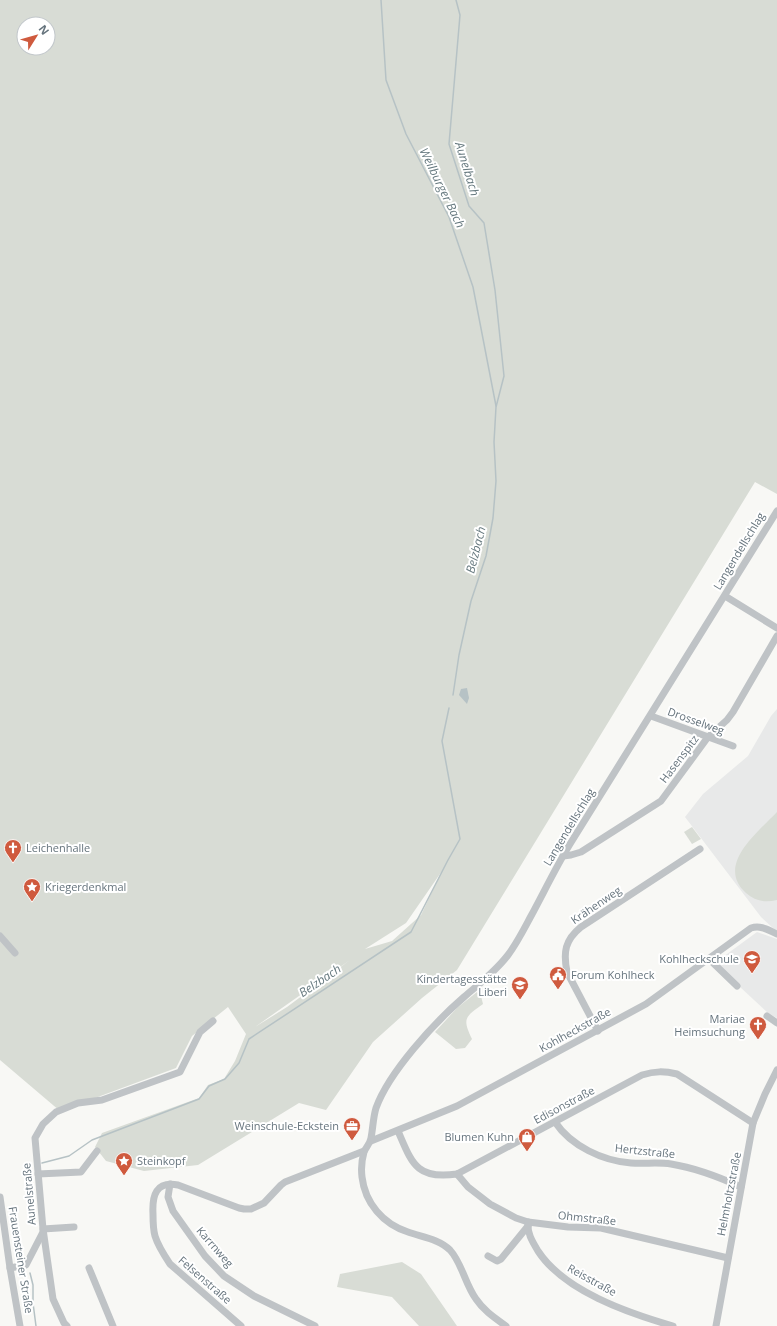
<svg xmlns="http://www.w3.org/2000/svg" width="777" height="1326" font-family="'Open Sans',sans-serif">
<style>
.built{fill:#e8e9e9}
.green{fill:#d8dcd5;fill-rule:evenodd}
.water{fill:#b6c2c5}
.lines{fill:none;stroke-linecap:round;stroke-linejoin:round}
.stream{stroke:#b6c2c5;stroke-width:1.5}
.minor{stroke:#bfc3c6;stroke-width:7}
.labels{text-anchor:middle;stroke-width:4;stroke-linejoin:round;paint-order:stroke}
.street-label{font-size:11px;fill:#66747d;stroke:#fff}
.poi-label{font-size:11px;fill:#66747d;stroke:#fff;text-anchor:end}
.water-label{font-size:12px;font-style:italic;fill:#66797f;stroke:#fff}
</style>
<rect width="100%" height="100%" fill="#f8f8f5"/>
<g class="built">
<polygon points="777,709 777,930 774,929 761,917 685,817 703,794 748,756 771,716"/>
<polygon points="757,932 777,939 777,1018 768,1013 740,987 716,962"/>
</g>
<g class="green">
<path d="M0,0H777V494L755,482L457,970L422,998L373,1042L326,1110L299,1103L198,1165L144,1171L106,1161L95,1147L102,1133L199,1098L208,1085L224,1079L235,1061L246,1034L228,1007L192,1036L176,1068L60,1111L0,1060ZM24,24H48V48H24ZM442,871L421,915L392,941L365,949L406,923ZM350,960L287,1007L255,1027Z"/>
<path d="M777,812V900C765,903 755,901 746,893C715,865 758,832 777,812Z"/>
<polygon points="692,827 701,839 692,844 684,832"/>
<path d="M477,992L481,996L483,1004C465,1017 462,1018 472,1039L465,1048L456,1049L435,1032L457,1008Z"/>
<polygon points="402,1262 421,1274 457,1326 419,1326 392,1297 337,1287 340,1274"/>
</g>
<polygon class="water" points="467,688 469,698 467,704 459,695 461,689"/>
<g class="lines">
<g class="stream">
<polyline points="381,0 386,80 406,134 449,217 473,287 496,406"/>
<polyline points="453,695 459,655 471,601 486,556 493,518 496,481 494,442 496,407 504,376 495,290 484,223 469,206 449,144 460,15 456,0"/>
<polyline points="42,1163 69,1156 92,1140 199,1099 209,1086 225,1079 239,1063 249,1039 411,932 448,860 460,839 442,741 449,708"/>
<polyline points="30,1273 33,1285 33,1303 36,1326"/>
</g>
<g class="minor">
<polyline points="725,596 777,628"/>
<polyline points="651,716 733,746"/>
<polyline points="563,856 571,855 581,852 661,801 708,737 727,720 733,712 777,636"/>
<polyline points="0,936 15,953"/>
<polyline points="709,959 737,986"/>
<polyline points="767,1016 777,1023"/>
<path d="M598,1031L567,972C563,952 565,940 581,927L700,849"/>
<path d="M555,1122C571,1146 603,1161 631,1163C645,1164 658,1162 671,1164C696,1168 719,1177 741,1187"/>
<path d="M398,1131C412,1163 416,1180 457,1174L642,1075C655,1071 664,1071 677,1074L753,1123"/>
<path d="M371,1141L457,1106L646,1004L751,928C761,925 768,930 777,934"/>
<polyline points="38,1174 81,1172 97,1151"/>
<polyline points="457,1174 468,1187 490,1204 516,1218 528,1222 568,1227 601,1228 728,1258"/>
<polyline points="170,1184 168,1197 173,1211 205,1256 224,1276 254,1296 315,1326"/>
<polyline points="0,1197 10,1268 20,1326"/>
<path d="M528,1222C527,1233 532,1241 538,1251C564,1291 628,1313 673,1326"/>
<polyline points="43,1229 74,1227"/>
<polyline points="488,1256 497,1261 501,1259 528,1226"/>
<polyline points="10,1268 26,1265 43,1232"/>
<polyline points="89,1268 113,1326"/>
<polyline points="67,1326 64,1323 53,1299 43,1229 35,1138 43,1124 56,1112 78,1103 102,1100 180,1072 200,1032 213,1021"/>
<path d="M241,1326L170,1264C164,1255 158,1246 155,1236C153,1229 153,1221 153,1214C152,1195 156,1181 178,1185L239,1208L244,1209H251L264,1203L281,1185L285,1182L364,1151"/>
<path d="M506,1326C495,1318 484,1311 476,1299C465,1284 462,1263 450,1250C439,1239 422,1237 408,1232C383,1224 365,1203 362,1177C361,1169 362,1159 364,1152C366,1147 370,1144 371,1138C373,1128 373,1118 376,1108C389,1072 434,1023 464,997C479,984 495,972 508,955C517,943 524,929 531,916C544,892 556,867 570,844C640,733 709,622 777,511"/>
<polyline points="716,1326 753,1123 765,1094 777,1070"/>
</g>
</g>
<defs>
<symbol id="church-pin" viewBox="-11 -11 22 30"><path d="M0 17L-7.5 6A9.5 9.5 0 1 1 7.5 6Z" fill="#cf5a3e" stroke="#fff"/><path d="M-1.2-6h2.4v3.5h3.3v2.4h-3.3V6h-2.4V-.1h-3.3v-2.4h3.3Z" fill="#fff"/></symbol>
<symbol id="sight-pin" viewBox="-11 -11 22 30"><path d="M0 17L-7.5 6A9.5 9.5 0 1 1 7.5 6Z" fill="#cf5a3e" stroke="#fff"/><path d="M0-6L1.8-2.2L6-1.7L2.9 1.2L3.7 5.4L0 3.3L-3.7 5.4L-2.9 1.2L-6-1.7L-1.8-2.2Z" fill="#fff"/></symbol>
<symbol id="school-pin" viewBox="-11 -11 22 30"><path d="M0 17L-7.5 6A9.5 9.5 0 1 1 7.5 6Z" fill="#cf5a3e" stroke="#fff"/><path d="M0-5L7-2L0 1L-7-2ZM-4 1L0 2.5L4 1V4Q0 6-4 4Z" fill="#fff"/></symbol>
<symbol id="civic-pin" viewBox="-11 -11 22 30"><path d="M0 17L-7.5 6A9.5 9.5 0 1 1 7.5 6Z" fill="#cf5a3e" stroke="#fff"/><path d="M-.6-6.5H3V-4.5H.6V-3L4-1V1h2V6H-6V1h2V-1L-.6-3ZM-1.2 2.5V6h2.4V2.5Z" fill="#fff"/></symbol>
<symbol id="office-pin" viewBox="-11 -11 22 30"><path d="M0 17L-7.5 6A9.5 9.5 0 1 1 7.5 6Z" fill="#cf5a3e" stroke="#fff"/><path d="M-6-3h4V-5.5h4V-3h4V5H-6ZM-1-4.5V-3h2v-1.5ZM-6 0V1H6V0Z" fill="#fff"/></symbol>
<symbol id="shop-pin" viewBox="-11 -11 22 30"><path d="M0 17L-7.5 6A9.5 9.5 0 1 1 7.5 6Z" fill="#cf5a3e" stroke="#fff"/><path d="M-5-2.5h2.3a2.7 3.5 0 0 1 5.4 0H5L5.5 6h-11ZM-1.5-2.5h3a1.5 2.3 0 0 0-3 0Z" fill="#fff"/></symbol>
</defs>
<g fill-rule="evenodd">
<use href="#church-pin" x="3" y="838" width="20" height="27"/>
<use href="#sight-pin" x="22" y="877" width="20" height="27"/>
<use href="#school-pin" x="742" y="949" width="20" height="27"/>
<use href="#civic-pin" x="548" y="965" width="20" height="27"/>
<use href="#school-pin" x="510" y="975" width="20" height="27"/>
<use href="#church-pin" x="748" y="1015" width="20" height="27"/>
<use href="#office-pin" x="342" y="1116" width="20" height="27"/>
<use href="#shop-pin" x="517" y="1127" width="20" height="27"/>
<use href="#sight-pin" x="114" y="1151" width="20" height="27"/>
</g>
<g class="labels">
<g class="street-label">
<text transform="translate(739 551) rotate(-59)" y="4">Langendellschlag</text>
<text transform="translate(696 721) rotate(20)" y="4">Drosselweg</text>
<text transform="translate(679 759) rotate(-53)" y="4">Hasenspitz</text>
<text transform="translate(569 827) rotate(-59)" y="4">Langendellschlag</text>
<text transform="translate(596 905) rotate(-34)" y="4">Krähenweg</text>
<text transform="translate(575 1030) rotate(-29)" y="4">Kohlheckstraße</text>
<text transform="translate(564 1105) rotate(-28)" y="4">Edisonstraße</text>
<text transform="translate(645 1151) rotate(6)" y="4">Hertzstraße</text>
<text transform="translate(29 1194) rotate(-95)" y="4">Aunelstraße</text>
<text transform="translate(729 1194) rotate(-79)" y="4">Helmholtzstraße</text>
<text transform="translate(587 1218) rotate(6)" y="4">Ohmstraße</text>
<text transform="translate(215 1247) rotate(49)" y="4">Karrnweg</text>
<text transform="translate(21 1260) rotate(81)" y="4">Frauensteiner Straße</text>
<text transform="translate(205 1280) rotate(41)" y="4">Felsenstraße</text>
<text transform="translate(592 1280) rotate(29)" y="4">Reisstraße</text>
</g>
<g class="poi-label">
<text x="26" y="852" text-anchor="start">Leichenhalle</text>
<text x="45" y="891" text-anchor="start">Kriegerdenkmal</text>
<text x="739" y="963">Kohlheckschule</text>
<text x="571" y="979" text-anchor="start">Forum Kohlheck</text>
<text x="507" y="983">Kindertagesstätte<tspan x="507" dy="13">Liberi</tspan></text>
<text x="745" y="1023">Mariae<tspan x="745" dy="13">Heimsuchung</tspan></text>
<text x="339" y="1130">Weinschule-Eckstein</text>
<text x="514" y="1141">Blumen Kuhn</text>
<text x="137" y="1165" text-anchor="start">Steinkopf</text>
</g>
<g class="water-label">
<text transform="translate(467 169) rotate(73)" y="4">Aunelbach</text>
<text transform="translate(442 188) rotate(64)" y="4">Weilburger Bach</text>
<text transform="translate(476 550) rotate(-76)" y="4">Belzbach</text>
<text transform="translate(320 981) rotate(-34)" y="4">Belzbach</text>
</g>
</g>
<g transform="translate(36 36) rotate(53)"><circle r="19" fill="#ffffff" stroke="#c2c7cb"/>
<path d="M0-3L7 15L0 10L-7 15Z" fill="#cf5a3e"/>
<text y="-6" font-size="11" font-weight="bold" text-anchor="middle" fill="#66747d">N</text>
</g>
</svg>
